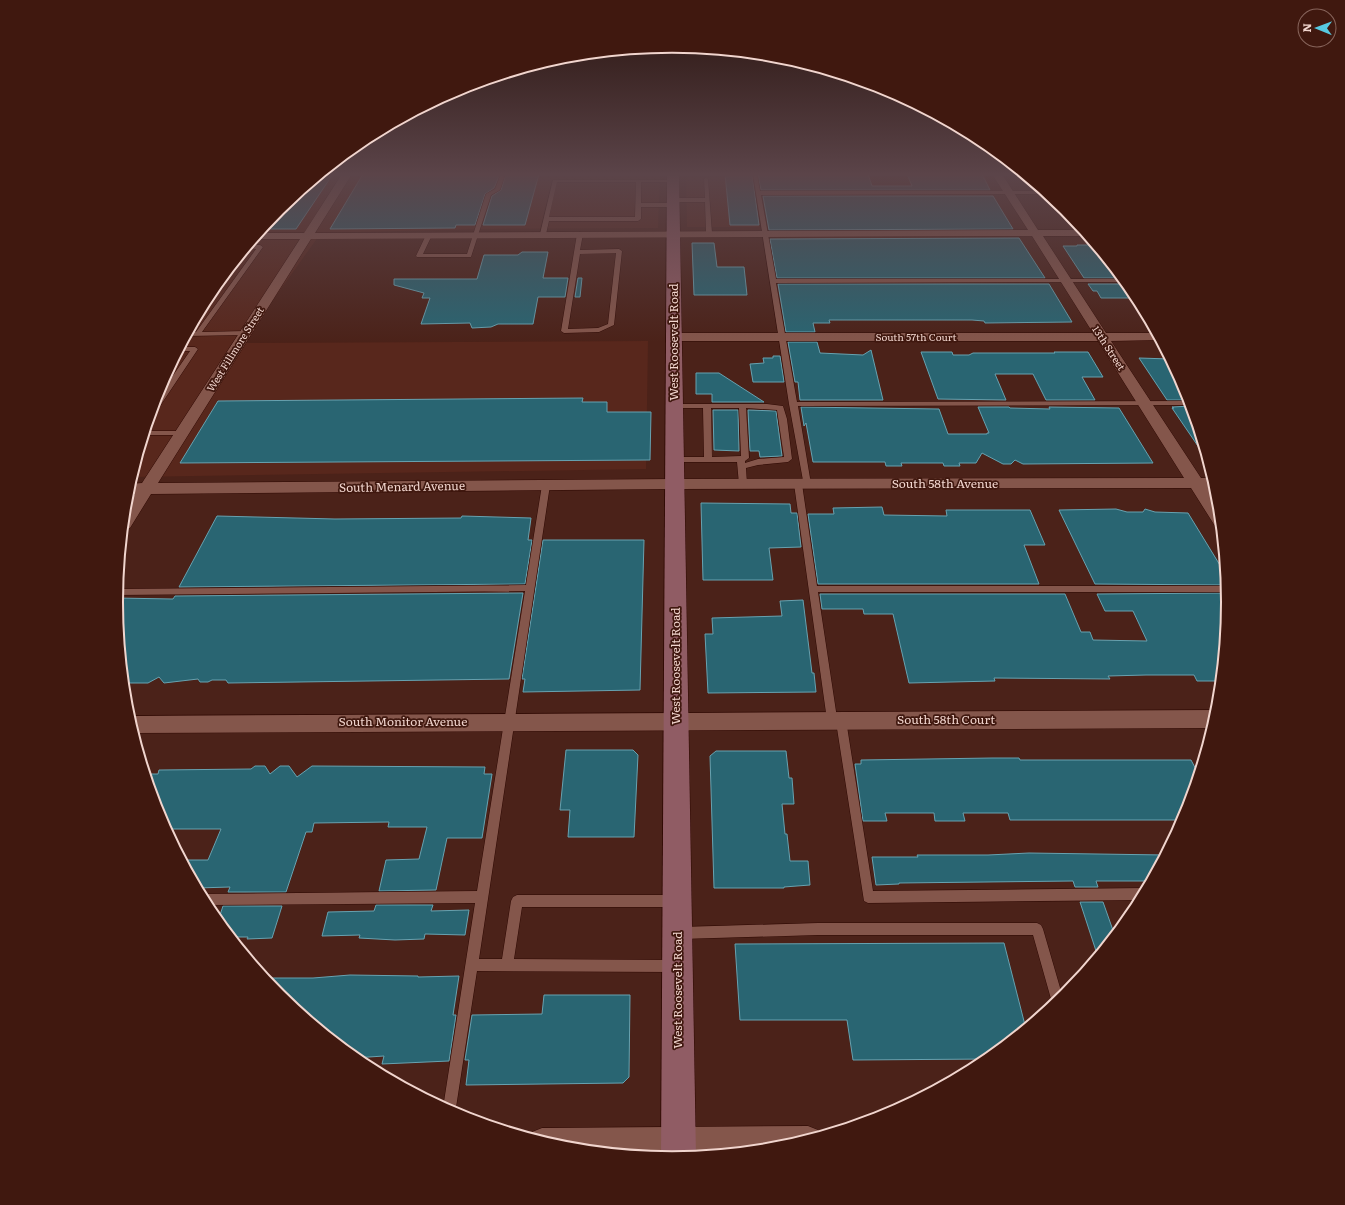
<svg xmlns="http://www.w3.org/2000/svg" width="1345" height="1205" font-family="Literata,serif">
<style>
.built{fill:#58271c}
.building{fill:#296572;stroke:#67a2b0}
.lines{fill:none;stroke-linecap:round;stroke-linejoin:round}
.lane-casing{stroke:#2f0903;stroke-width:1}
.street-casing{stroke:#2f0903;stroke-width:1}
.secondary-casing{stroke:#2f0903;stroke-width:1}
.lane{fill:#84564b;fill-rule:evenodd}
.street{fill:#84564b;fill-rule:evenodd}
.secondary{fill:#905c64;fill-rule:evenodd}
.labels{text-anchor:middle;stroke-width:3.5;stroke-linejoin:round;paint-order:stroke}
.far-street-label{font-size:10px;fill:#f1d5ce;stroke:#40180f}
.street-label{font-size:12px;fill:#f1d5ce;stroke:#40180f}
.rim{fill:none;stroke:#f1d5ce;stroke-width:2}
</style>
<rect width="100%" height="100%" fill="#4b2219"/>
<g class="built">
<polygon points="322,174 660,174 658,228 481,229 321,233 242,343 648,341 646,469 132,477 158,389 210,293 279,209"/>
<polygon points="686,177 751,177 759,227 687,227"/>
</g>
<g class="building">
<polygon points="322,174 333,174 296,229 263,229 279,209"/>
<polygon points="363,174 500,174 494,188 485,194 475,225 456,225 455,228 330,229"/>
<polygon points="506,174 539,174 525,225 483,225 492,196 501,190"/>
<polygon points="725,174 752,174 759,225 730,225"/>
<polygon points="758,174 868,174 872,186 912,186 907,174 982,174 990,190 761,190"/>
<polygon points="763,196 993,196 1013,229 769,230"/>
<polygon points="1019,238 1045,278 777,278 770,239"/>
<polygon points="692,243 714,243 717,267 744,267 747,295 694,295"/>
<polygon points="1077,245 1096,245 1122,278 1084,278 1063,246 1077,246"/>
<polygon points="522,252 548,252 543,278 568,278 565,297 538,297 533,324 498,324 491,327 472,328 470,323 421,324 430,298 422,298 424,293 394,285 394,279 477,279 484,255 518,255"/>
<polygon points="578,278 582,278 580,297 575,297"/>
<polygon points="778,284 1049,284 1072,322 985,323 984,321 972,320 829,320 830,323 813,323 815,332 786,332"/>
<polygon points="1088,284 1125,284 1136,298 1101,298 1097,291 1093,291"/>
<polygon points="788,342 817,342 820,353 863,355 871,350 883,400 800,400 798,382 795,382"/>
<polygon points="921,352 952,352 953,355 969,355 973,353 1055,353 1054,352 1088,352 1103,377 1082,377 1095,400 1046,400 1033,374 995,374 1006,400 938,399"/>
<polygon points="773,356 780,356 784,382 753,382 750,364 764,363 763,358 773,358"/>
<polygon points="1139,358 1170,359 1187,390 1190,400 1167,400"/>
<polygon points="696,373 719,373 764,402 712,402 712,394 696,394"/>
<polygon points="583,398 582,402 607,402 607,412 651,412 650,460 180,463 218,401"/>
<polygon points="1192,406 1205,450 1202,452 1172,408 1174,408 1172,407"/>
<polygon points="801,407 939,409 948,434 987,434 987,433 989,433 978,407 1009,407 1010,408 1050,409 1049,407 1119,408 1153,463 1023,464 1015,460 1011,464 1003,464 982,453 976,463 959,463 960,466 944,466 943,463 901,463 902,466 886,466 885,462 813,462 806,423 804,426"/>
<polygon points="713,410 738,410 739,451 714,450"/>
<polygon points="748,410 776,411 782,456 760,457 759,451 750,451"/>
<polygon points="701,503 790,504 791,513 797,513 801,547 769,548 773,580 703,580"/>
<polygon points="882,507 884,515 947,516 946,510 1030,510 1045,545 1024,545 1039,584 818,584 808,514 834,514 833,508"/>
<polygon points="1116,509 1127,512 1143,512 1145,509 1155,512 1188,513 1226,575 1227,585 1095,584 1059,510"/>
<polygon points="217,516 335,519 461,518 462,516 531,518 528,540 532,540 525,584 179,587"/>
<polygon points="543,540 644,540 640,690 523,692 525,679 522,679"/>
<polygon points="523,593 509,679 228,683 226,680 212,680 208,682 200,682 198,679 164,683 159,677 148,683 124,683 116,598 173,599 175,596"/>
<polygon points="1228,593 1229,603 1221,681 1197,681 1194,675 1146,675 1108,676 1110,679 994,678 995,681 909,683 893,614 864,614 863,609 822,609 820,594 1065,594 1081,632 1090,632 1093,640 1147,641 1133,611 1105,611 1097,594"/>
<polygon points="803,600 812,673 814,673 816,692 708,693 705,634 713,634 712,618 782,616 780,601"/>
<polygon points="566,750 633,750 638,755 634,837 568,837 570,810 560,810"/>
<polygon points="716,751 786,751 789,778 792,778 794,804 782,804 785,834 787,834 790,861 808,861 810,885 784,887 784,888 714,888 710,756"/>
<polygon points="992,758 1019,758 1020,760 1191,760 1199,775 1184,820 1010,820 1008,813 963,813 965,821 935,821 934,813 885,813 887,821 863,821 855,764 861,764 861,760"/>
<polygon points="255,766 265,766 270,774 280,766 289,766 297,777 312,766 485,767 484,774 492,774 482,838 447,838 436,890 379,891 386,860 419,859 427,827 388,827 389,822 314,823 312,832 306,832 286,892 228,892 230,887 197,888 182,860 208,860 221,829 166,829 158,815 146,774 158,774 159,770 251,769"/>
<polygon points="1029,853 1165,855 1151,881 1096,881 1098,887 1075,887 1073,881 899,883 899,884 876,885 872,857 918,857 917,855 988,855"/>
<polygon points="1080,902 1103,902 1115,936 1098,957"/>
<polygon points="376,905 433,905 431,911 469,910 465,935 425,934 424,939 395,940 359,938 360,935 322,936 328,912 374,911"/>
<polygon points="223,906 282,906 272,938 247,939 248,937 231,937 218,921"/>
<polygon points="1004,943 1026,1029 989,1059 853,1060 847,1020 740,1020 735,944"/>
<polygon points="350,975 418,976 418,977 459,976 453,1015 456,1015 449,1061 382,1064 384,1056 354,1058 279,996 264,978 313,978"/>
<polygon points="544,995 630,995 629,1077 623,1083 466,1085 469,1060 465,1060 472,1015 542,1014"/>
</g>
<g class="lines">
<defs>
<g id="lane">
<polygon points="501,174 505,174 500,190 491,195 471,257 417,257 416,256 426,235 429,233 432,235 423,254 467,254 486,194 495,189"/>
<polygon points="753,174 757,174 760,191 1045,191 1048,194 761,195 776,279 1124,279 1126,282 776,283 797,402 1190,401 1191,405 798,406 811,484 807,487 804,486 789,404"/>
<polygon points="706,178 708,179 712,233 709,235 706,233 705,202 673,202 670,200 673,198 705,198 704,179"/>
<path d="M553,180H673L675,181V182H641V203H673L676,205L673,207H641V219L638,221H549L546,234L543,236L540,234ZM557,182H636L635,217H549Z"/>
<path d="M580,232L583,234L580,250L619,249L622,251L614,325L599,332L564,333L561,331L577,234ZM616,253L608,324L598,328L568,329L580,254Z"/>
<polygon points="249,245 260,245 263,247 202,332 246,331 249,333 246,335 187,336 189,332 196,332 256,249 247,248"/>
<polygon points="181,347 195,347 198,349 154,415 151,415 154,403 190,351 179,351"/>
<path d="M672,404H767L783,406L787,419L792,459L788,462L758,465L746,468L747,484L743,487L739,484L737,462H672V458L675,457H704L703,408H672ZM711,408H739L741,456L712,457ZM746,408L777,410L784,457L758,459L745,463V461L749,458Z"/>
<polygon points="146,431 182,431 186,433 182,435 145,435"/>
<polygon points="798,481 802,484 817,586 1227,586 1228,592 818,592 837,718 841,716 845,717 846,720 873,891 1145,888 1147,889 1141,900 868,903 864,901 836,722 832,724 828,723 827,720 794,484"/>
<polygon points="546,482 550,485 479,959 502,959 511,901 513,897 517,895 674,895 678,897 680,901 678,905 674,907 522,907 514,959 675,960 679,962 681,966 679,970 675,972 477,971 455,1114 443,1108 475,903 206,905 200,894 477,891 525,591 117,595 117,589 526,585 542,485"/>
<polygon points="818,923 1037,923 1041,925 1043,929 1063,998 1053,1006 1033,935 818,935 681,939 677,937 675,933 677,929 681,927"/>
</g>
<g id="street">
<path d="M342,174H352L315,233L1028,230L992,174H1002L1038,230H1083L1088,236H1043L1106,333H1156L1160,340L1111,341L1201,478H1213L1216,488H1208L1220,507L1222,528L1215,526L1191,488L675,489L151,494L130,528L123,530L125,509L135,494H127L130,484L142,483L300,239H255L260,233H304ZM1032,236L1093,333H674L669,334L668,337L669,340L674,341H1098L1184,478L675,479L158,483L311,239Z"/>
<polygon points="1216,710 1218,711 1213,728 133,733 128,716"/>
<polygon points="808,1126 818,1130 821,1136 781,1148 714,1155 637,1155 564,1148 530,1138 532,1132 542,1128"/>
</g>
<polygon id="secondary" points="667,174 679,174 696,1157 672,1159 661,1158"/>
</defs>
<use href="#lane" class="lane-casing"/>
<use href="#street" class="street-casing"/>
<use href="#secondary" class="secondary-casing"/>
<use href="#lane" class="lane"/>
<use href="#street" class="street"/>
<use href="#secondary" class="secondary"/>
</g>
<linearGradient id="sky" x2="0" y2="1"><stop stop-color="#29130e"/><stop offset="0.51" stop-color="#5b4449"/><stop offset="1" stop-color="#5b4449" stop-opacity="0"/></linearGradient>
<rect width="1345" height="342" fill="url(#sky)"/>
<g class="labels">
<g class="far-street-label">
<text x="916" y="341">South 57th Court</text>
<text transform="translate(1109 348) rotate(57)" y="4">13th Street</text>
<text transform="translate(235 349) rotate(-58)" y="4">West Fillmore Street</text>
</g>
<g class="street-label">
<text transform="translate(674 342) rotate(-90)" y="4">West Roosevelt Road</text>
<text x="945" y="488">South 58th Avenue</text>
<text transform="translate(402 487) rotate(-1)" y="4">South Menard Avenue</text>
<text transform="translate(676 666) rotate(-90)" y="4">West Roosevelt Road</text>
<text x="946" y="724">South 58th Court</text>
<text x="403" y="726">South Monitor Avenue</text>
<text transform="translate(678 990) rotate(-90)" y="4">West Roosevelt Road</text>
</g>
</g>
<path d="M0 0H1345V1205H0ZM123 602a549 549 0 1 1 1098 0a549 549 0 1 1-1098 0Z" fill="#40180f" fill-rule="evenodd"/>
<path class="rim" d="M123 602a549 549 0 1 1 1098 0a549 549 0 1 1-1098 0Z"/>
<g transform="translate(1317 28) rotate(271)"><circle r="19" fill="#40180f" stroke="#87645b"/>
<path d="M0-3L7 15L0 10L-7 15Z" fill="#57c9e1"/>
<text y="-6" font-size="11" font-weight="bold" text-anchor="middle" fill="#f1d5ce">N</text>
</g>
</svg>
